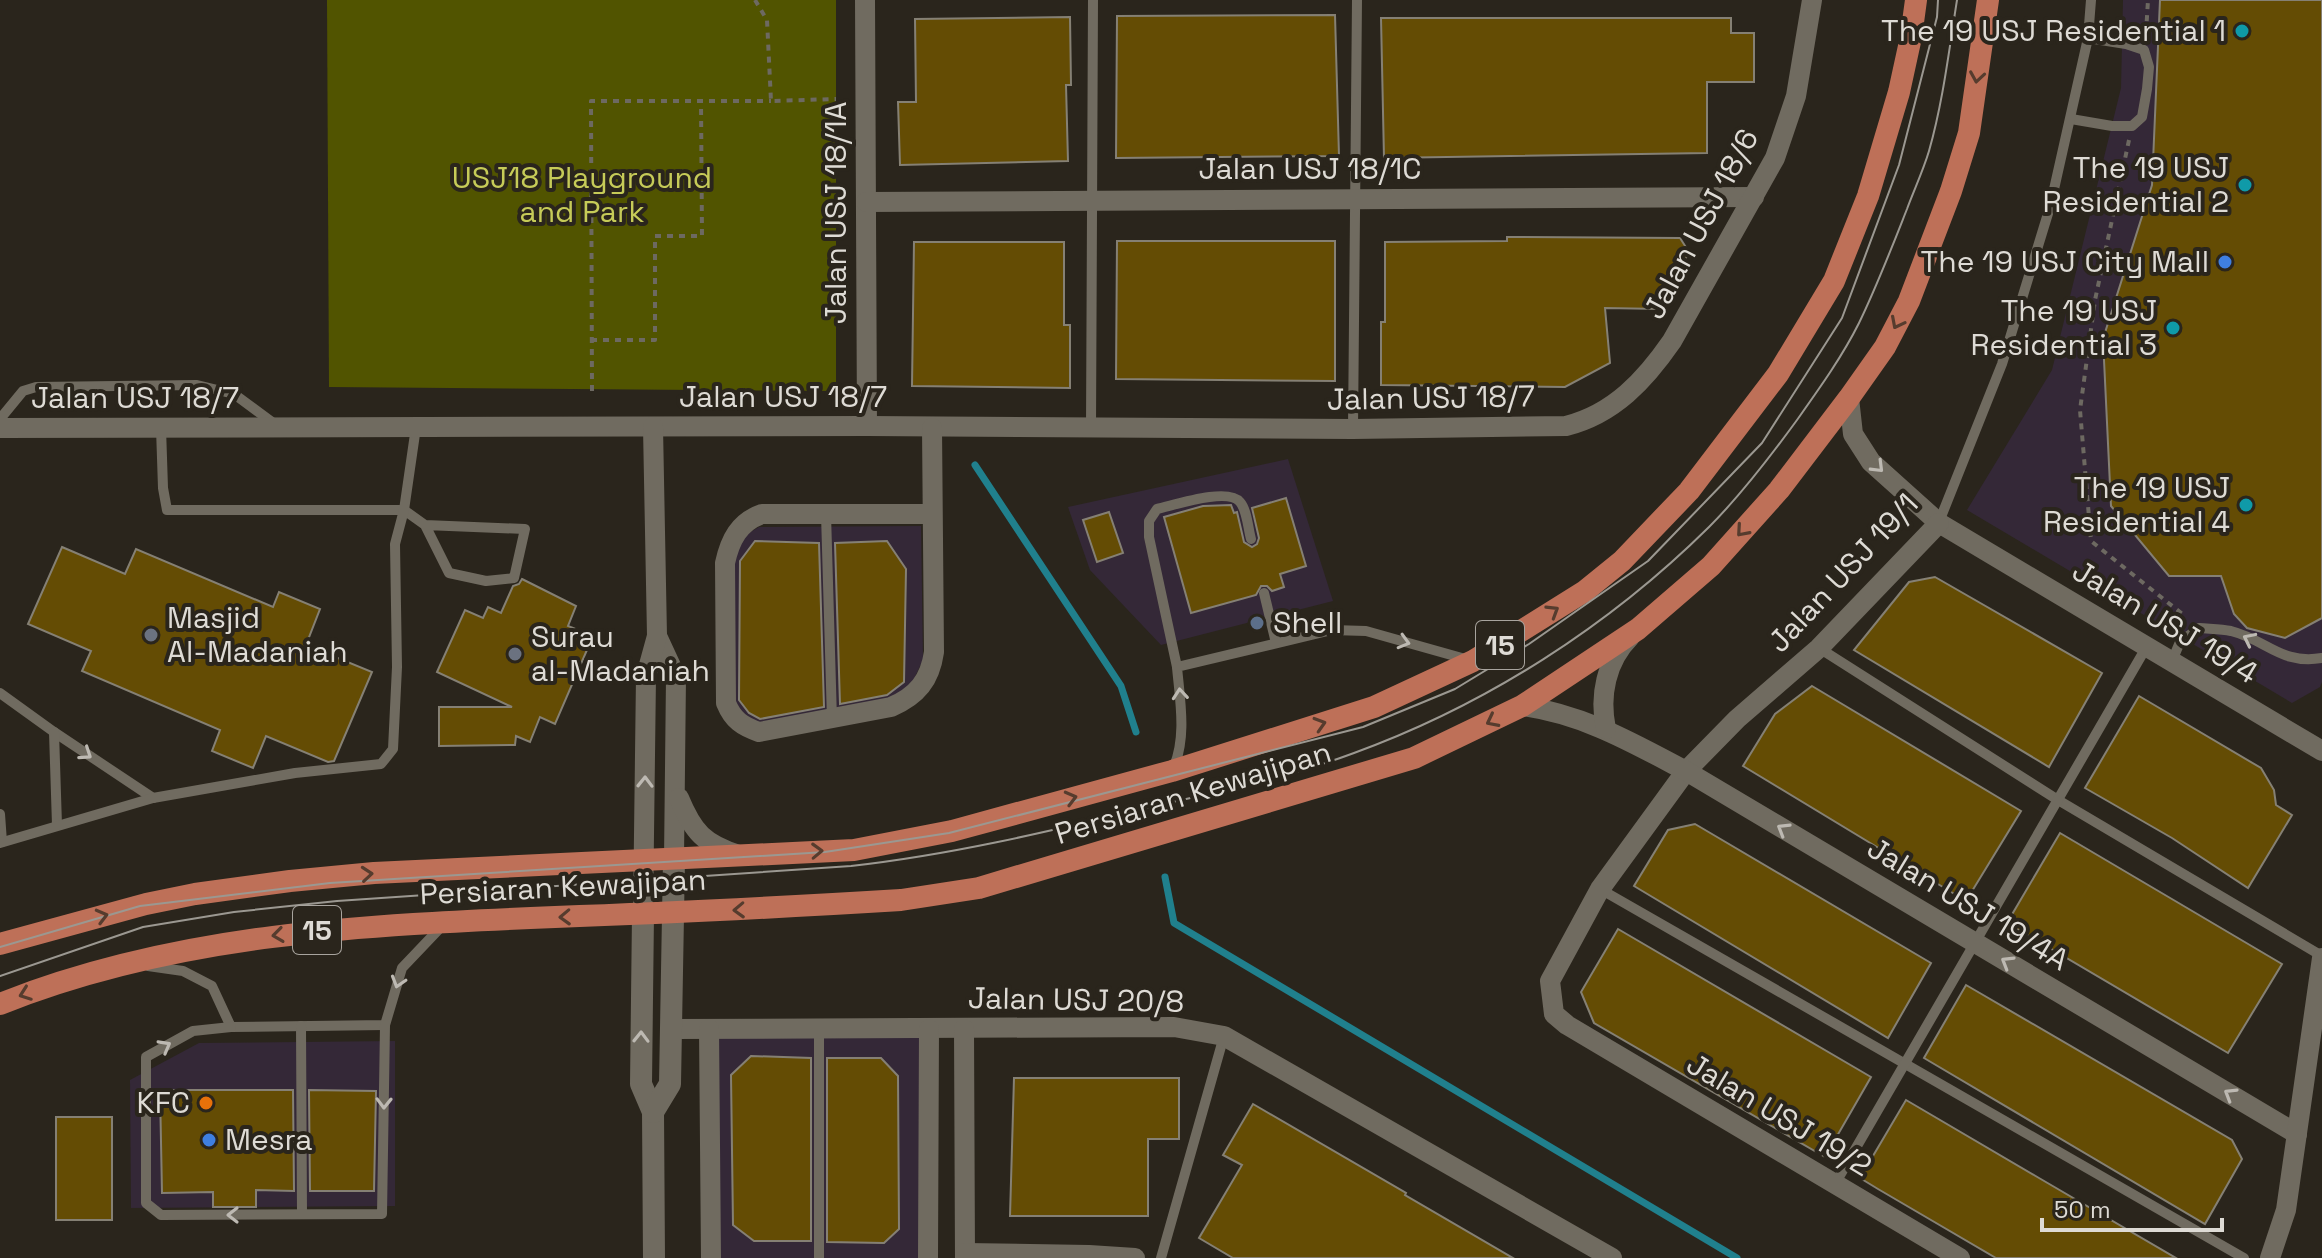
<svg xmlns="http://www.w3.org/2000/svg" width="2322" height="1258" font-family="'Space Grotesk',sans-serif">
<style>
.commercial{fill:#342837}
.green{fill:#515400}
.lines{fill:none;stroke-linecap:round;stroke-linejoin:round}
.stream{stroke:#20808d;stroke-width:7}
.building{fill:#644c04;stroke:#858074;stroke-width:2}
.path{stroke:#6d6961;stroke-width:4;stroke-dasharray:6 6;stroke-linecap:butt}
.service{stroke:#706b60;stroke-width:10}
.minor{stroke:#706b60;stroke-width:20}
.tertiary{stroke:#706b60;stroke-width:22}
.primary{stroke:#be7058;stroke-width:22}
.tram{stroke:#9b9891;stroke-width:2}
.oneway{stroke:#563c2e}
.oneway2{stroke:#bdb9b2}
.culture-dot{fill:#0f9aa8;stroke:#2a251c;stroke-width:3}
.shop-dot{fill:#3f7fe0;stroke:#2a251c;stroke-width:3}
.service-dot{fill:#5c6f8a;stroke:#2a251c;stroke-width:3}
.worship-dot{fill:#6b7280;stroke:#2a251c;stroke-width:3}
.food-dot{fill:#e8710a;stroke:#2a251c;stroke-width:3}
.labels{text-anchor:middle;stroke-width:8;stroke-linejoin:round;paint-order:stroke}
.shield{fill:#2a251c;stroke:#a8a49e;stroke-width:2}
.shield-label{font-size:28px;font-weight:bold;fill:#dedbd5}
.poi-label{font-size:30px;fill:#dedbd5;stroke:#2a251c;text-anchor:end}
.street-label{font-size:30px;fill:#dedbd5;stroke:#2a251c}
.park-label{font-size:30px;fill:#c6cb58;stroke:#2a251c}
</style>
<rect width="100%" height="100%" fill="#2a251c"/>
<g class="commercial">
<polygon points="2123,0 2322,0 2322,682 2320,687 2292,703 1967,510 2052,370 2121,88"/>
<polygon points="1288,459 1333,601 1161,645 1090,570 1068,507"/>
<polygon points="921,526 923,660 912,683 898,696 763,725 739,713 733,701 733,562 739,543 747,534 759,527"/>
<polygon points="709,1029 929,1029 928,1258 711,1258"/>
<polygon points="395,1041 395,1206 131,1208 130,1080 199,1043"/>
</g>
<polygon class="green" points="327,0 836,0 836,391 329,387"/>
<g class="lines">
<g class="stream">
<polyline points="975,465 1121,686 1136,732"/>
<polyline points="1165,877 1174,923 1737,1258"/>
</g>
</g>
<g class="building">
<polygon points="2160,0 2322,0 2322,618 2285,638 2247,628 2234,614 2221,576 2169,576 2111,506 2103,339 2152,185"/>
<polygon points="1335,15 1339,156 1116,158 1117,16"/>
<polygon points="1070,17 1071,85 1066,85 1068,161 900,165 898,102 916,102 915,19"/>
<polygon points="1381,18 1731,18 1731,33 1754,33 1754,82 1707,82 1707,153 1384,158"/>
<polygon points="1507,237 1680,238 1689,252 1661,309 1605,308 1610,363 1565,387 1381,385 1381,322 1385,322 1385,242 1507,241"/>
<polygon points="1117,241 1335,241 1335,381 1116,379"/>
<polygon points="914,242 1064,242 1064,325 1070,325 1070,388 912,386"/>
<polygon points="1286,498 1306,566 1280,574 1284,587 1272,591 1267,586 1261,586 1256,595 1191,613 1164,517 1203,506 1231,505 1234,513 1237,512 1244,542 1252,547 1257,544 1259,538 1252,508"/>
<polygon points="1109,512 1123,553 1097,562 1083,520"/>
<polygon points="755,541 819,543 824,707 760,719 749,713 739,700 740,561"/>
<polygon points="887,541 906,569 904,682 887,695 840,704 835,543"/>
<polygon points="62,547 125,574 136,549 273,607 279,592 320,609 306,645 372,672 334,761 328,762 266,736 253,768 212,751 220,730 82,671 91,651 28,624"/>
<polygon points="1935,577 2102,673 2049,767 1854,650 1909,582"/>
<polygon points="522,579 576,606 568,626 593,636 555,724 540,717 530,742 516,736 515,745 439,746 439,707 512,707 437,672 465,610 483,618 488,607 501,613 513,586 519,584"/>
<polygon points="1812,686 2021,811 1966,901 1743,766 1775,714"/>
<polygon points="2139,696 2261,768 2274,790 2276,805 2292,815 2248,888 2172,838 2085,788"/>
<polygon points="1695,824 1931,963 1888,1038 1634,886 1668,830"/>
<polygon points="2060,833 2282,964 2228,1053 2007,923"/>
<polygon points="1618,929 1871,1077 1825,1157 1594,1023 1581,992"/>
<polygon points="1966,985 2232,1140 2242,1159 2205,1224 1924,1058"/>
<polygon points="751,1056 811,1058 811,1241 754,1241 733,1225 731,1075"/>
<polygon points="827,1058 881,1058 898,1076 899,1229 884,1243 827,1242"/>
<polygon points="1014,1078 1179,1078 1179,1139 1148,1139 1148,1216 1010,1216"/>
<polygon points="160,1090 293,1090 294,1191 256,1190 256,1207 213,1207 213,1192 162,1193"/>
<polygon points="309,1090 376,1091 374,1191 310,1191"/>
<polygon points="1906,1100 2039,1178 2176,1258 1996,1258 1878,1189 1860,1178"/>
<polygon points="1253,1104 1406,1193 1405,1195 1513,1258 1233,1258 1199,1238 1242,1165 1223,1155"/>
<rect x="56" y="1117" width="56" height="103"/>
</g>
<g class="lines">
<g class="path">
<polyline points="755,0 767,20 771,101 836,99"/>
<polyline points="2146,33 2148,0"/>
<polyline points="2129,140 2095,300 2080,410 2091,541 2186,617"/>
<polyline points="591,340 655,340 655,236 702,236 701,101"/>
<polyline points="592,391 591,101 771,101"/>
</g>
<g class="service">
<polyline points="2071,119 2112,126 2132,126 2142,117 2147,89 2149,67 2144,50 2126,44 2088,38"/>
<polyline points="0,419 23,391 36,387 197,385 234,394 276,425"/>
<polyline points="1091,427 1093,0"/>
<polyline points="161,428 163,488 167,510 404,510 425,525 525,529 514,578 486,581 449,573 425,525"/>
<polyline points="1353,429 1357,0"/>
<polyline points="826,514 832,720"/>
<polyline points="1939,522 2002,364 2050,207 2088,38 2091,0"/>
<polyline points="1264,593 1276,643"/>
<polyline points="1819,648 2058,800 2322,956"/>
<path d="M2172,661L2180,642L2199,628C2210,629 2221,629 2231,631C2267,640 2281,665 2322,658"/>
<path d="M1177,667L1149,537V521L1157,509C1175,505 1228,487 1240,502C1247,510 1248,528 1251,539"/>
<polyline points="0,693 54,732 153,798"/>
<polyline points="54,732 57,825"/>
<path d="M1173,769C1187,737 1180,701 1177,667L1332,630L1366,631L1469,660"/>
<polyline points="0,814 2,842"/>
<polyline points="0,843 153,798 295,773 381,764 393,749 397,667 395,544 404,510 416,427"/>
<polyline points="1600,889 2244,1258"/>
<polyline points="148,966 183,971 212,986 231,1027 385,1025 402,968 442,926"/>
<polyline points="301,1026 302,1214"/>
<polyline points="231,1027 193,1031 146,1057 146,1203 161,1215 382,1214 385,1025"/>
<polyline points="819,1030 819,1258"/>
<polyline points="1835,1184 2147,646"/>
<polyline points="1161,1258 1224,1036"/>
</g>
<g class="minor">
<polyline points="865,0 867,426"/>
<polyline points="866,202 1754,197"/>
<polyline points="1849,398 1853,434 1871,462 1939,523 2322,751"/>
<path d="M0,428L867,426L1353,429L1566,426C1614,414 1645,380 1672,341L1775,158L1796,96L1812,0"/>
<path d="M932,428L934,652C930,680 917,696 891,707L759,732C742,726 733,720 726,703L725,563C730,540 739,522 762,514H932"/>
<polyline points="1939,523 1819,648 1737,719 1686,771 1600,889 1550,981 1554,1014 1567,1025 1960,1258"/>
<polyline points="657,636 676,677 674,859"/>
<path d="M1522,706C1583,714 1633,743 1686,771L2297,1134"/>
<path d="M1606,729C1599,696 1606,661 1630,637"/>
<path d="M679,798C693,832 704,844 739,855"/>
<polyline points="643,914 646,676 657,636 653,427"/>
<polyline points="671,1029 1174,1027 1224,1036 1612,1258"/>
<polyline points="709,1029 711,1258"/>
<polyline points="964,1029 965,1258"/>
<polyline points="965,1253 1089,1255 1135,1258"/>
<polyline points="928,1258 929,1029"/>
<polyline points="2270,1258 2286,1210 2322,958"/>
</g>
<g class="tertiary">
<polyline points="643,914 641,1084 653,1112 654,1258"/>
<polyline points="653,1112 670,1084 674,859"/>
</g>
<g class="primary">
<polyline points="0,944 146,904 195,894 290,881 374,873 854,850 952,831 1172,771 1374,707 1473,661 1585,591 1622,561 1689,491 1778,374 1834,281 1868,196 1899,92 1911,37 1916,0"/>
<path d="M0,1004C178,933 366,925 555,917C671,913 786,907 901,900L979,888L1414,758L1522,706L1638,629L1711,566L1779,490L1849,398L1885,347L1909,301L1951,191L1969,133L1988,0"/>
</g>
<g class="tram">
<polyline points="0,947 140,906 330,883 825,852 949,833 1363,727 1455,689 1529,644 1648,561 1762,443 1842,318 1899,165 1937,17 1938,0"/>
<path d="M0,976L143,927L234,912L337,901L851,866C949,855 1042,833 1138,810C1210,793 1285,779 1354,753C1486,705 1609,626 1709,527C1741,495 1770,457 1797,420C1819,389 1842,357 1859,323C1877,286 1892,247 1907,209C1914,190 1923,171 1929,151C1943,102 1949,50 1957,0"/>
</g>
</g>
<defs><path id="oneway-chevron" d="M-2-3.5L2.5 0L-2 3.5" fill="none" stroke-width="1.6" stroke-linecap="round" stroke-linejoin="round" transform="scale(2)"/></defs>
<g class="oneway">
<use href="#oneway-chevron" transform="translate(1977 77) rotate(99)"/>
<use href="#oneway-chevron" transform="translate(1897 323) rotate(117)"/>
<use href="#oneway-chevron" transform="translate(1742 531) rotate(131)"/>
<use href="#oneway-chevron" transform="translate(1553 611) rotate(-32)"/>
<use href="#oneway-chevron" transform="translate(1492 721) rotate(153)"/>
<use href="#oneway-chevron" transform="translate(1320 724) rotate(-17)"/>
<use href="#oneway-chevron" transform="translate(1071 798) rotate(-15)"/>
<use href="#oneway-chevron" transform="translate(817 851) rotate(-2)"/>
<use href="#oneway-chevron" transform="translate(367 874) rotate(-5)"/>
<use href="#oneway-chevron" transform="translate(739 910) rotate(178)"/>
<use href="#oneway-chevron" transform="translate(102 916) rotate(-15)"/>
<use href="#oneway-chevron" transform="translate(565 917) rotate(178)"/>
<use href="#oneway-chevron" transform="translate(278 935) rotate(172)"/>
<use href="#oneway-chevron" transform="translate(25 994) rotate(160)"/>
</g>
<g class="oneway2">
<use href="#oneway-chevron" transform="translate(1878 467) rotate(45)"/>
<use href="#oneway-chevron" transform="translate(2249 639) rotate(-154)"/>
<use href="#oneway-chevron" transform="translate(1404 642) rotate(16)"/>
<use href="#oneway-chevron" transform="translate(1180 694) rotate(-95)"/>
<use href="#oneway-chevron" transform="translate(86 754) rotate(34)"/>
<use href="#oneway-chevron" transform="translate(645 782) rotate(-89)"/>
<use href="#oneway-chevron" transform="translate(1783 829) rotate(-149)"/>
<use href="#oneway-chevron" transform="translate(2007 962) rotate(-149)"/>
<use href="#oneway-chevron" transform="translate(398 982) rotate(107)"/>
<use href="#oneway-chevron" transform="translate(641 1037) rotate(-89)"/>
<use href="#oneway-chevron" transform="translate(165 1046) rotate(-29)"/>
<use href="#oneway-chevron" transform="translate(2230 1094) rotate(-149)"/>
<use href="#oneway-chevron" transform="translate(384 1103) rotate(91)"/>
<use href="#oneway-chevron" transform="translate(233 1215) rotate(180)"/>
</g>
<g class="culture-dot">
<circle cx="2242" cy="31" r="8"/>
<circle cx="2245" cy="185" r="8"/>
<circle cx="2173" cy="328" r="8"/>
<circle cx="2246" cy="505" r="8"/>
</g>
<g class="shop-dot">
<circle cx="2225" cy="262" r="8"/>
<circle cx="209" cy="1140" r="8"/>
</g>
<circle class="service-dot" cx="1257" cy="623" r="8"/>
<g class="worship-dot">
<circle cx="151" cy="635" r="8"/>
<circle cx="515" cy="654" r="8"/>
</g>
<circle class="food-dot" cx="206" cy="1103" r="8"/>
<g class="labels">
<g class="shield">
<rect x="1476" y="621" width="48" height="48" rx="6"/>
<rect x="293" y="906" width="48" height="48" rx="6"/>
</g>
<g class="shield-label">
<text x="1500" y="655">15</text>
<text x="317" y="940">15</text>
</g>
<g class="poi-label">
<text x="2226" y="41">The 19 USJ Residential 1</text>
<text x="2229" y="178">The 19 USJ<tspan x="2229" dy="34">Residential 2</tspan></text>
<text x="2209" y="272">The 19 USJ City Mall</text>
<text x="2157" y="321">The 19 USJ<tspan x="2157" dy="34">Residential 3</tspan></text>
<text x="2230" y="498">The 19 USJ<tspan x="2230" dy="34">Residential 4</tspan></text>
<text x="167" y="628" text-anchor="start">Masjid<tspan x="167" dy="34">Al-Madaniah</tspan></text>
<text x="1273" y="633" text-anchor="start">Shell</text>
<text x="531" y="647" text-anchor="start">Surau<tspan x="531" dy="34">al-Madaniah</tspan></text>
<text x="190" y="1113">KFC</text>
<text x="225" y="1150" text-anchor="start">Mesra</text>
</g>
<g class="street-label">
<text x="1310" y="179">Jalan USJ 18/1C</text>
<text transform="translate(836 213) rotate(-90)" y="10">Jalan USJ 18/1A</text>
<text transform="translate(1701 224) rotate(-62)" y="10">Jalan USJ 18/6</text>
<text x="783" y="407">Jalan USJ 18/7</text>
<text x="135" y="408">Jalan USJ 18/7</text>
<text transform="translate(1431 398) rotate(-1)" y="10">Jalan USJ 18/7</text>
<text transform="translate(1843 573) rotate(-47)" y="10">Jalan USJ 19/1</text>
<text transform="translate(2165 622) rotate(31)" y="10">Jalan USJ 19/4</text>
<text transform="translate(1193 793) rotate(-17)" y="10">Persiaran Kewajipan</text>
<text transform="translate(563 887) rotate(-3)" y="10">Persiaran Kewajipan</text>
<text transform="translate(1968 904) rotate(31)" y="10">Jalan USJ 19/4A</text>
<text transform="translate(1076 1000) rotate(1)" y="10">Jalan USJ 20/8</text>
<text transform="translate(1779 1115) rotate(31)" y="10">Jalan USJ 19/2</text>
</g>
<g class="park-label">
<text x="582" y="188">USJ18 Playground<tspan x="582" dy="34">and Park</tspan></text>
</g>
</g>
<path d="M2042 1218v12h180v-12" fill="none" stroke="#dedbd5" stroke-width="4"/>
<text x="2054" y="1218" font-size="24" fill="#dedbd5" stroke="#2a251c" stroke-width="6" paint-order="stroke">50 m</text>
</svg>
